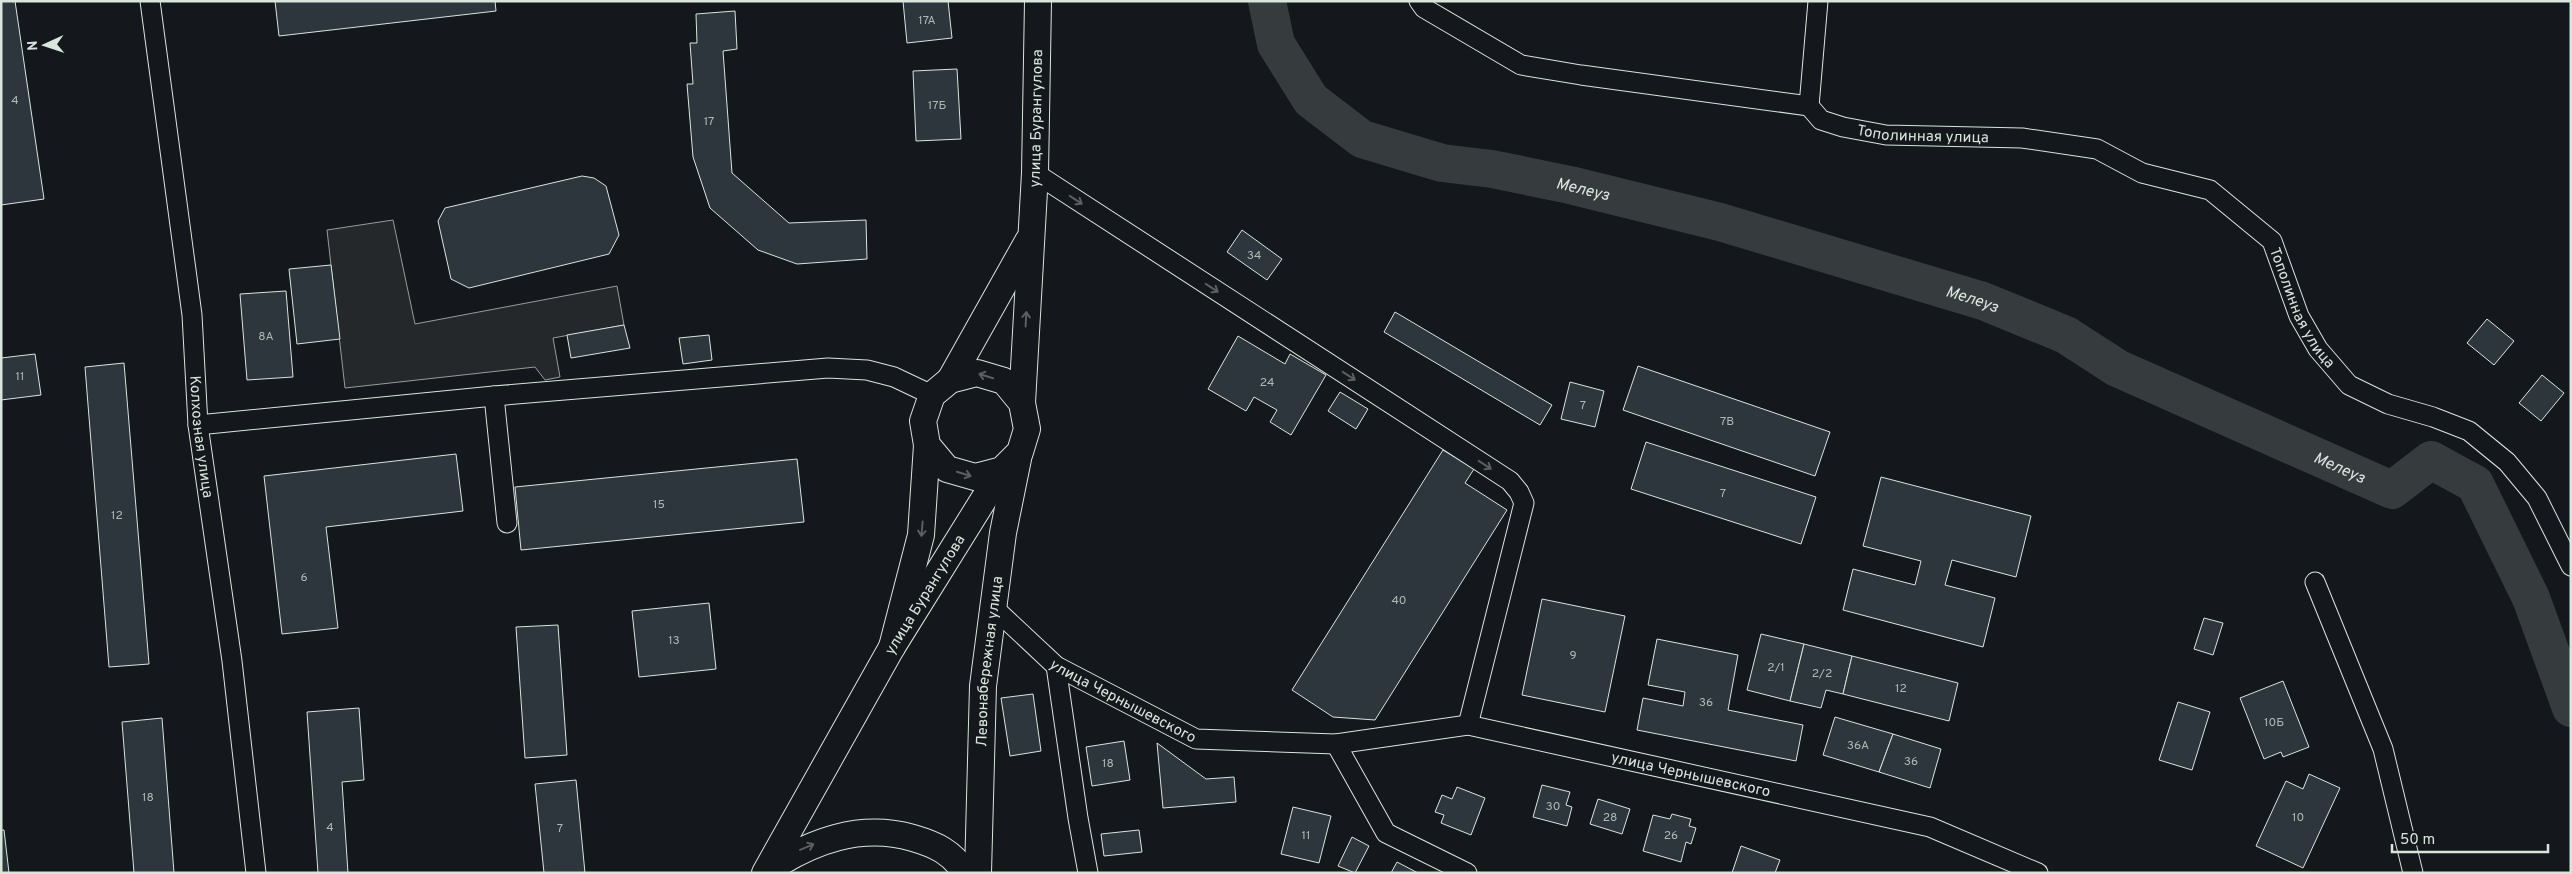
<svg xmlns="http://www.w3.org/2000/svg" width="2572" height="874" font-family="Overpass,sans-serif">
<style>
.parking{fill:#24282b;stroke:#939e99}
.lines{fill:none;stroke-linecap:round;stroke-linejoin:round}
.river{stroke:#363b3e;stroke-width:38}
.building{fill:#2c363c;stroke:#d8e6dc}
.street-casing{stroke:#d8e6dc;stroke-width:21}
.secondary-casing{stroke:#d8e6dc;stroke-width:28}
.street{stroke:#14181c;stroke-width:19}
.secondary{stroke:#14181c;stroke-width:26}
.oneway{stroke:#59605f}
.labels{text-anchor:middle;stroke-width:4;stroke-linejoin:round;paint-order:stroke}
.number-label{font-size:12px;fill:#adbab4}
.street-label{font-size:15px;fill:#d8e6dc;stroke:#14181c}
.water-label{font-size:16px;font-style:italic;fill:#d8e6dc;stroke:#14181c}
</style>
<rect width="100%" height="100%" fill="#14181c"/>
<polygon class="parking" points="393,220 415,324 617,286 624,325 553,338 560,377 545,380 535,367 345,388 327,230"/>
<g class="lines">
<path class="river" id="s1" d="M1267,1L1276,44L1311,100L1362,139L1442,163L1492,169L1570,185L1720,222L1983,301L2066,335L2117,368L2392,490L2431,460L2475,484L2531,598L2571,708"/>
</g>
<g class="building">
<polygon points="1,1 15,1 44,199 1,205"/>
<polygon points="275,1 495,1 496,11 279,36"/>
<polygon points="903,1 948,1 952,38 907,43"/>
<polygon points="735,11 737,49 723,51 732,173 789,223 866,220 867,259 797,264 758,250 710,208 693,157 687,84 693,84 690,43 697,43 696,14"/>
<polygon points="957,69 961,139 916,141 913,71"/>
<polygon points="582,176 594,178 606,186 619,235 609,254 469,288 451,279 438,221 445,208"/>
<polygon points="1242,230 1282,259 1267,280 1227,252"/>
<polygon points="331,265 340,339 297,344 289,269"/>
<polygon points="286,291 293,377 247,380 240,294"/>
<polygon points="1395,312 1552,405 1540,425 1384,332"/>
<polygon points="2487,319 2514,341 2494,365 2467,343"/>
<polygon points="624,325 630,348 571,358 567,335"/>
<polygon points="709,335 712,360 683,364 679,338"/>
<polygon points="1238,336 1285,364 1290,354 1326,375 1291,435 1270,422 1277,410 1254,397 1246,411 1208,389"/>
<polygon points="35,354 41,395 1,400 1,358"/>
<polygon points="124,363 149,664 109,667 85,367"/>
<polygon points="1638,366 1830,432 1815,476 1623,410"/>
<polygon points="2542,375 2564,393 2541,421 2519,403"/>
<polygon points="1570,382 1604,391 1595,427 1561,419"/>
<polygon points="1340,392 1368,409 1356,429 1328,411"/>
<polygon points="1646,442 1816,497 1801,544 1631,489"/>
<polygon points="1443,450 1474,469 1465,483 1507,510 1375,720 1333,717 1292,690"/>
<polygon points="456,454 463,511 326,527 338,628 282,634 264,476"/>
<polygon points="797,459 804,522 521,550 515,487"/>
<polygon points="1881,477 2031,516 2016,577 1952,560 1945,585 1995,598 1983,647 1843,610 1853,569 1915,585 1921,561 1863,546"/>
<polygon points="1542,599 1625,616 1605,712 1522,695"/>
<polygon points="709,603 716,669 639,677 632,611"/>
<polygon points="2204,618 2223,623 2213,655 2194,649"/>
<polygon points="558,625 567,755 525,758 516,627"/>
<polygon points="1761,634 1804,644 1790,701 1747,690"/>
<polygon points="1657,639 1738,655 1728,710 1803,725 1796,761 1637,730 1643,698 1683,706 1685,692 1648,685"/>
<polygon points="1804,644 1852,656 1843,694 1826,690 1821,708 1790,701"/>
<polygon points="1852,656 1958,683 1949,721 1843,694"/>
<polygon points="2283,681 2309,747 2283,757 2281,752 2264,759 2240,698"/>
<polygon points="1033,694 1041,751 1010,756 1001,698"/>
<polygon points="2178,702 2210,712 2192,770 2159,760"/>
<polygon points="359,708 364,780 342,782 348,873 318,873 307,712"/>
<polygon points="1835,717 1893,734 1879,772 1823,755"/>
<polygon points="162,718 174,873 134,873 122,722"/>
<polygon points="1893,734 1941,749 1930,788 1879,772"/>
<polygon points="1124,741 1130,780 1092,786 1086,747"/>
<polygon points="1157,743 1206,779 1234,777 1236,802 1163,808"/>
<polygon points="2309,774 2340,788 2303,868 2256,846 2286,781 2303,789"/>
<polygon points="576,780 585,873 544,873 535,784"/>
<polygon points="1542,785 1570,792 1566,805 1572,807 1567,826 1533,817"/>
<polygon points="1457,787 1485,798 1471,835 1441,823 1444,815 1435,812 1442,795 1452,799"/>
<polygon points="1598,799 1630,809 1622,834 1590,824"/>
<polygon points="1293,807 1331,816 1319,863 1281,854"/>
<polygon points="1672,814 1691,819 1689,826 1696,828 1691,844 1686,842 1681,862 1643,851 1653,815 1670,819"/>
<polygon points="1,830 4,830 9,873 1,873"/>
<polygon points="1139,830 1142,852 1104,856 1101,834"/>
<polygon points="1352,837 1369,846 1355,873 1338,866"/>
<polygon points="1741,846 1780,860 1775,873 1732,873"/>
<polygon points="1397,862 1418,873 1391,873"/>
</g>
<g class="lines">
<defs>
<g id="street">
<path id="s2" d="M150,1L192,315L198,425L232,661L256,873"/>
<polyline points="1419,1 1424,8 1521,65 1581,75 1809,106"/>
<path id="s3" d="M1809,106L1821,120L1843,127L1886,135L2022,138L2097,149L2142,173L2210,190L2272,241L2299,316L2318,349L2349,385L2388,404L2433,417L2469,431L2507,462L2537,498L2571,566"/>
<polyline points="1809,106 1818,1"/>
<polyline points="1035,173 1510,481 1519,492 1524,503 1468,725"/>
<polyline points="494,396 507,523"/>
<polyline points="198,425 494,396 828,368 867,370 894,377 932,395"/>
<polyline points="2315,582 2383,749 2413,873"/>
<path id="s4" d="M993,607L1056,666L1196,739L1336,744L1468,725L1930,827L2038,873"/>
<polyline points="1056,666 1078,818 1088,873"/>
<polyline points="1336,744 1386,833 1467,873"/>
</g>
<g id="secondary">
<polyline points="950,380 1028,241"/>
<path id="s5" d="M1022,403L1035,173L1038,1"/>
<polyline points="892,647 921,535 927,445 923,421 932,395 950,380 977,373 1004,381 1022,403 1027,429 1020,452 1002,470 975,477 947,469 927,445"/>
<path d="M768,870C812,841 860,823 913,838C937,845 951,852 966,873"/>
<path id="s6" d="M765,873L892,647L1002,470"/>
<path id="s7" d="M978,873L983,686L1003,533L1019,454"/>
</g>
</defs>
<use href="#street" class="street-casing"/>
<use href="#secondary" class="secondary-casing"/>
<use href="#street" class="street"/>
<use href="#secondary" class="secondary"/>
</g>
<defs><path id="oneway-shaft" d="M-6 0H5M1.5-3L5.5 0L1.5 3" fill="none" stroke-width="1.6" stroke-linecap="round" stroke-linejoin="round" transform="scale(1.25)"/></defs>
<g class="oneway">
<use href="#oneway-shaft" transform="translate(1076 200) rotate(33)"/>
<use href="#oneway-shaft" transform="translate(1212 288) rotate(33)"/>
<use href="#oneway-shaft" transform="translate(1026 319) rotate(-87)"/>
<use href="#oneway-shaft" transform="translate(986 376) rotate(-163)"/>
<use href="#oneway-shaft" transform="translate(1349 376) rotate(33)"/>
<use href="#oneway-shaft" transform="translate(1485 465) rotate(33)"/>
<use href="#oneway-shaft" transform="translate(964 474) rotate(17)"/>
<use href="#oneway-shaft" transform="translate(922 529) rotate(95)"/>
<use href="#oneway-shaft" transform="translate(807 847) rotate(-23)"/>
</g>
<g class="labels">
<g class="number-label">
<text x="927" y="24">17А</text>
<text x="15" y="104">4</text>
<text x="937" y="109">17Б</text>
<text x="709" y="125">17</text>
<text x="1254" y="259">34</text>
<text x="266" y="340">8А</text>
<text x="20" y="380">11</text>
<text x="1267" y="386">24</text>
<text x="1583" y="409">7</text>
<text x="1727" y="425">7В</text>
<text x="1723" y="497">7</text>
<text x="659" y="508">15</text>
<text x="117" y="519">12</text>
<text x="304" y="581">6</text>
<text x="1399" y="604">40</text>
<text x="674" y="644">13</text>
<text x="1573" y="659">9</text>
<text x="1776" y="671">2/1</text>
<text x="1822" y="677">2/2</text>
<text x="1901" y="692">12</text>
<text x="1706" y="706">36</text>
<text x="2274" y="726">10Б</text>
<text x="1858" y="749">36А</text>
<text x="1911" y="765">36</text>
<text x="1108" y="767">18</text>
<text x="148" y="801">18</text>
<text x="1553" y="810">30</text>
<text x="1610" y="821">28</text>
<text x="2298" y="821">10</text>
<text x="330" y="831">4</text>
<text x="560" y="832">7</text>
<text x="1306" y="839">11</text>
<text x="1671" y="839">26</text>
</g>
<g class="street-label">
<text dy="5" stroke="none"><textPath href="#s5" startOffset="285">улица Бурангулова</textPath></text>
<text dy="5" stroke="none"><textPath href="#s3" startOffset="122">Тополинная улица</textPath></text>
<text dy="5" stroke="none"><textPath href="#s3" startOffset="572">Тополинная улица</textPath></text>
<text dy="5" stroke="none"><textPath href="#s2" startOffset="439">Колхозная улица</textPath></text>
<text dy="5" stroke="none"><textPath href="#s6" startOffset="321">улица Бурангулова</textPath></text>
<text dy="5" stroke="none"><textPath href="#s7" startOffset="212">Левонабережная улица</textPath></text>
<text dy="5" stroke="none"><textPath href="#s4" startOffset="162">улица Чернышевского</textPath></text>
<text dy="5" stroke="none"><textPath href="#s4" startOffset="746">улица Чернышевского</textPath></text>
</g>
<g class="water-label">
<text dy="6" stroke="none"><textPath href="#s1" startOffset="401">Мелеуз</textPath></text>
<text dy="6" stroke="none"><textPath href="#s1" startOffset="806">Мелеуз</textPath></text>
<text dy="6" stroke="none"><textPath href="#s1" startOffset="1211">Мелеуз</textPath></text>
</g>
</g>
<rect width="2572" height="874" fill="none" stroke="#d8e6dc" stroke-width="5"/>
<g transform="translate(45 45) rotate(267)" stroke="#14181c" stroke-width="4" paint-order="stroke">
<path d="M0-4L9 19L0 12L-9 19Z" fill="#d8e6dc"/>
<text y="-8" font-size="14" font-weight="bold" text-anchor="middle" fill="#d8e6dc">N</text>
</g>
<path d="M2392 844v8h156v-8" fill="none" stroke="#d8e6dc" stroke-width="2.5"/>
<text x="2400" y="844" font-size="15" fill="#d8e6dc" stroke="#14181c" stroke-width="4" paint-order="stroke">50 m</text>
</svg>
